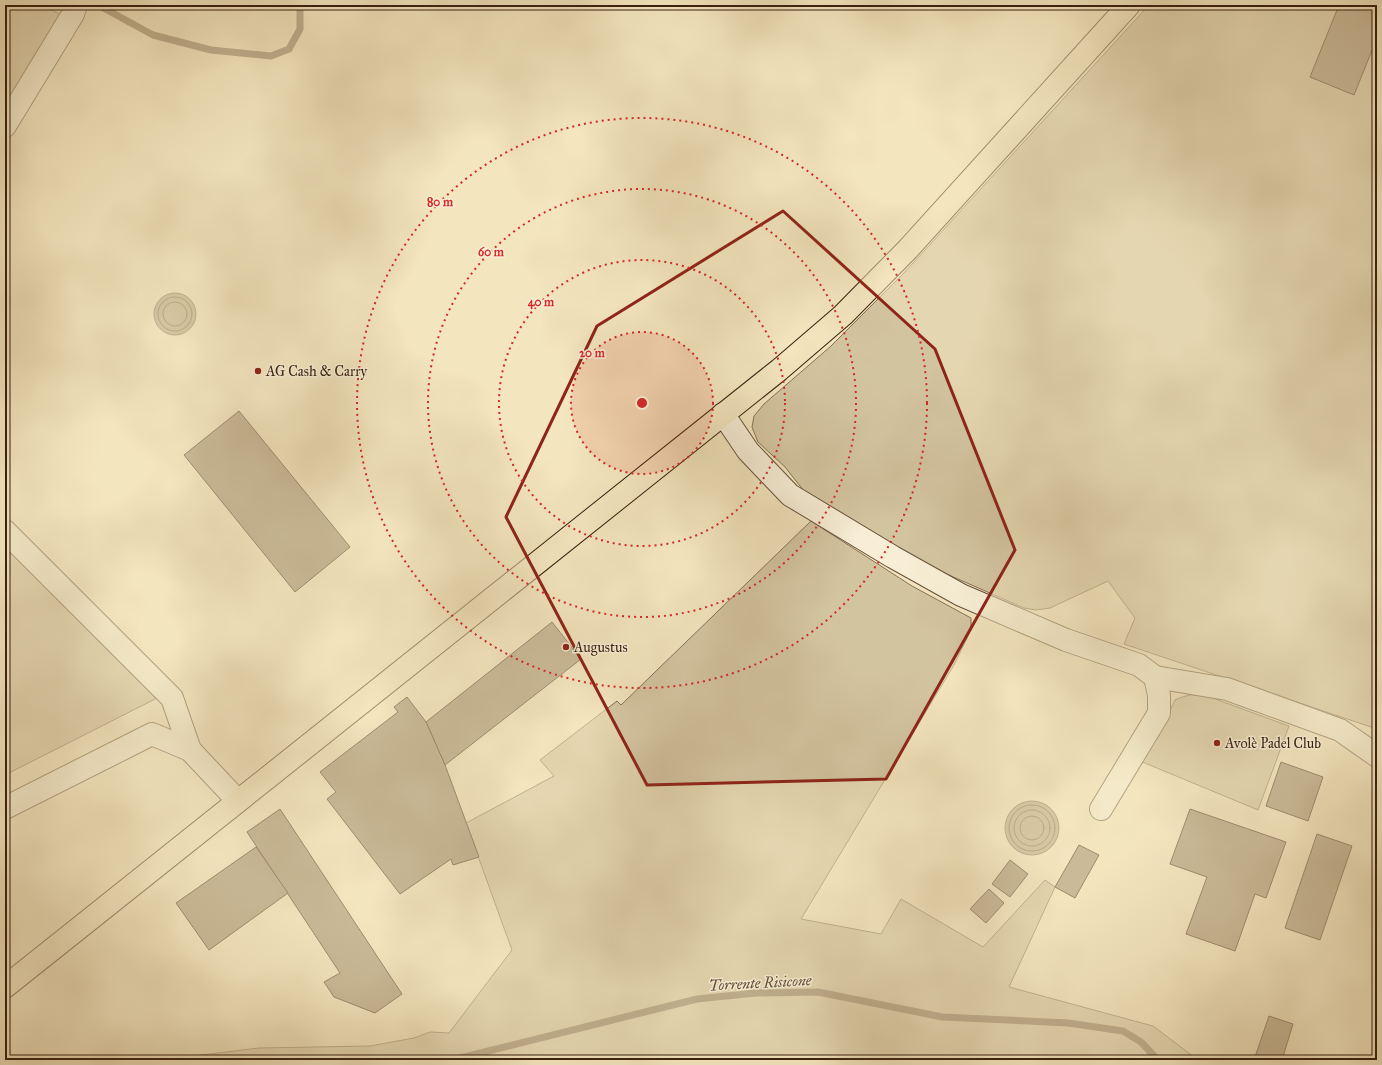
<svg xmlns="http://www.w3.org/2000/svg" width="1382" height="1065" font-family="'IM FELL Great Primer',serif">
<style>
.green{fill:#d3c4a0;stroke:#867258}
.water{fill:#b4a282;stroke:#836e54}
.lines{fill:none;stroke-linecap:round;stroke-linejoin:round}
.shore{stroke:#766148;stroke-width:1}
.stream{stroke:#836e54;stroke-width:7}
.building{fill:#9a866a;stroke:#39200f}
.minor-casing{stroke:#68513b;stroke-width:24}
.major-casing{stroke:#39200f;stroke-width:24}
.minor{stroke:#f7eed5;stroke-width:22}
.major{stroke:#f3e5be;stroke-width:22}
.marked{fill:none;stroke:#8f2418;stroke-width:3;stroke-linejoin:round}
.ring{fill:none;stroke:#d62828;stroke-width:2;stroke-dasharray:2 4}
.poi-dot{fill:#8f2418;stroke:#f7eed5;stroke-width:1.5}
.labels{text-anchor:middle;stroke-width:3;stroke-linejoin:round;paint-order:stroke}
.poi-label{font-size:14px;fill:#39200f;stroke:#f7eed5;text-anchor:start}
.water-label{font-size:15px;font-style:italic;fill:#644e37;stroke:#f7eed5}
.centre{fill:#d62828;stroke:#f7eed5;stroke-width:2}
.ring-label{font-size:12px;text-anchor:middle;font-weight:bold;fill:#d62828;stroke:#f7eed5;stroke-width:3;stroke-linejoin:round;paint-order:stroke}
</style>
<rect width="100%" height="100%" fill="#f3e5be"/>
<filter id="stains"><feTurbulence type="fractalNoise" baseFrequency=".005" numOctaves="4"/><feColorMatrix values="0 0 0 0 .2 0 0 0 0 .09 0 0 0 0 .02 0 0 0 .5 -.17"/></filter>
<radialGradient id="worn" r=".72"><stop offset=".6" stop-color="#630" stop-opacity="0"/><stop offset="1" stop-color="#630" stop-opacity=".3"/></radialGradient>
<g class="green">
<polygon points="5,5 41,5 64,16 5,113"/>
<polygon points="1149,5 1377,5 1377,729 1124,644 1135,618 1108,581 1050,608 1036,610 1024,608 926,565 804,491 785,467 758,442 752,427 754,416 764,404 831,346 903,274"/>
<polygon points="811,521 912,586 971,618 971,630 954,665 801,919 881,934 901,899 983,947 1045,880 1055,887 1009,987 1153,1026 1198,1060 161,1060 259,1048 370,1046 414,1038 430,1032 449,1033 512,950 466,823 554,776 540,760 617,701 621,705"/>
<polygon points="5,539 163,695 5,775"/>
<polygon points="1190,695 1207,696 1289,726 1258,810 1140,761 1167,717 1175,700 1182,697"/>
</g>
<g class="water">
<circle cx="175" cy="314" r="21"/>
<circle cx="1032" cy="828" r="27"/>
</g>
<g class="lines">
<g class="shore">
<circle cx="175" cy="314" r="17"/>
<circle cx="175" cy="314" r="12"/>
<circle cx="1032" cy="828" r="23"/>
<circle cx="1032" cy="828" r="18"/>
<circle cx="1032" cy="828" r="12"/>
</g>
<g class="stream">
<polyline points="98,5 153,35 211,50 271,56 289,49 300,29 300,5"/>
<polyline points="452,1060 697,999 756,993 818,992 942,1017 1068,1023 1123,1031 1141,1042 1158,1060"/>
</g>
</g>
<g class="building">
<polygon points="1339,5 1377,5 1377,38 1354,95 1310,77"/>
<polygon points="239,411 350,547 295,592 184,455"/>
<polygon points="552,622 581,659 445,765 426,722"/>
<polygon points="407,697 426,722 445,765 479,857 453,865 451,859 400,894 327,799 336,792 320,772 398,712 394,707"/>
<polygon points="1281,762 1323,777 1308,821 1266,806"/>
<polygon points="280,809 402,994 375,1013 334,997 324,982 340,973 247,832"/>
<polygon points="1190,809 1286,842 1266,898 1255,894 1235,951 1186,934 1207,877 1170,864"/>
<polygon points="1317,834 1352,846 1320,940 1285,928"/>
<polygon points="1079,845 1099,855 1075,898 1055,887"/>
<polygon points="256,847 288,893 209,950 176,903"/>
<polygon points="1010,860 1028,874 1010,897 992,884"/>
<polygon points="989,889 1004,903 986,923 970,909"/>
<polygon points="1269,1016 1293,1024 1282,1060 1254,1060"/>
</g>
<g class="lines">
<defs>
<g id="minor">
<polyline points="5,126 73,14 76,5"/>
<polyline points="723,414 748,451 790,495 893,557 961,595 1066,640 1139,665 1155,677 1159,695 1159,713 1101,809"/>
<polyline points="5,531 172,698 190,750 238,801"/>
<polyline points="1155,677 1227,689 1340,730 1377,756"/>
<polyline points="5,808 152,734 190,750"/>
</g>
<polyline id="major" points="5,987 779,370 843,315 908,249 1129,5"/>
</defs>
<use href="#minor" class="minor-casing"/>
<use href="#major" class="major-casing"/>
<use href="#minor" class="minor"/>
<use href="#major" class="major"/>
</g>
<path d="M0 0H1382V1065H0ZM783,211L935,349L1015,550L886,779L647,785L506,517L597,326Z" fill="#f3e5be" fill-opacity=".55" fill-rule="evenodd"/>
<path class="marked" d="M783,211L935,349L1015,550L886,779L647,785L506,517L597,326Z"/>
<circle cx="642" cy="403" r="71" fill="#d62828" fill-opacity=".12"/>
<g class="ring">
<circle cx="642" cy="403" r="71"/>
<circle cx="642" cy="403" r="143"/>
<circle cx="642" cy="403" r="214"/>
<circle cx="642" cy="403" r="285"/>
</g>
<g class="poi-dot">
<circle cx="258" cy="371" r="4"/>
<circle cx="566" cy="647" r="4"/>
<circle cx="1217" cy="743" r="4"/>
</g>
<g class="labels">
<g class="poi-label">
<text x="266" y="376">AG Cash &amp; Carry</text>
<text x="574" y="652">Augustus</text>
<text x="1225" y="748">Avolè Padel Club</text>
</g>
<g class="water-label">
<text transform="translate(760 983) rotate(-3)" y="5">Torrente Risicone</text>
</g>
</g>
<circle cx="642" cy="403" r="6" class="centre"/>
<g class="ring-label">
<text x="440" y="206">80 m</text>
<text x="491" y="256">60 m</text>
<text x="541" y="306">40 m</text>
<text x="592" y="357">20 m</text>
</g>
<rect width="1382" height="1065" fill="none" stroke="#f3e5be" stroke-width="20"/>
<rect x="6" y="6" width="1370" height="1053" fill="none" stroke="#39200f" stroke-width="2"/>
<rect x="10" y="10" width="1362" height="1045" fill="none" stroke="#39200f"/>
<rect width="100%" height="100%" filter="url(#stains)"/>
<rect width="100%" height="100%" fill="url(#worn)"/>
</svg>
